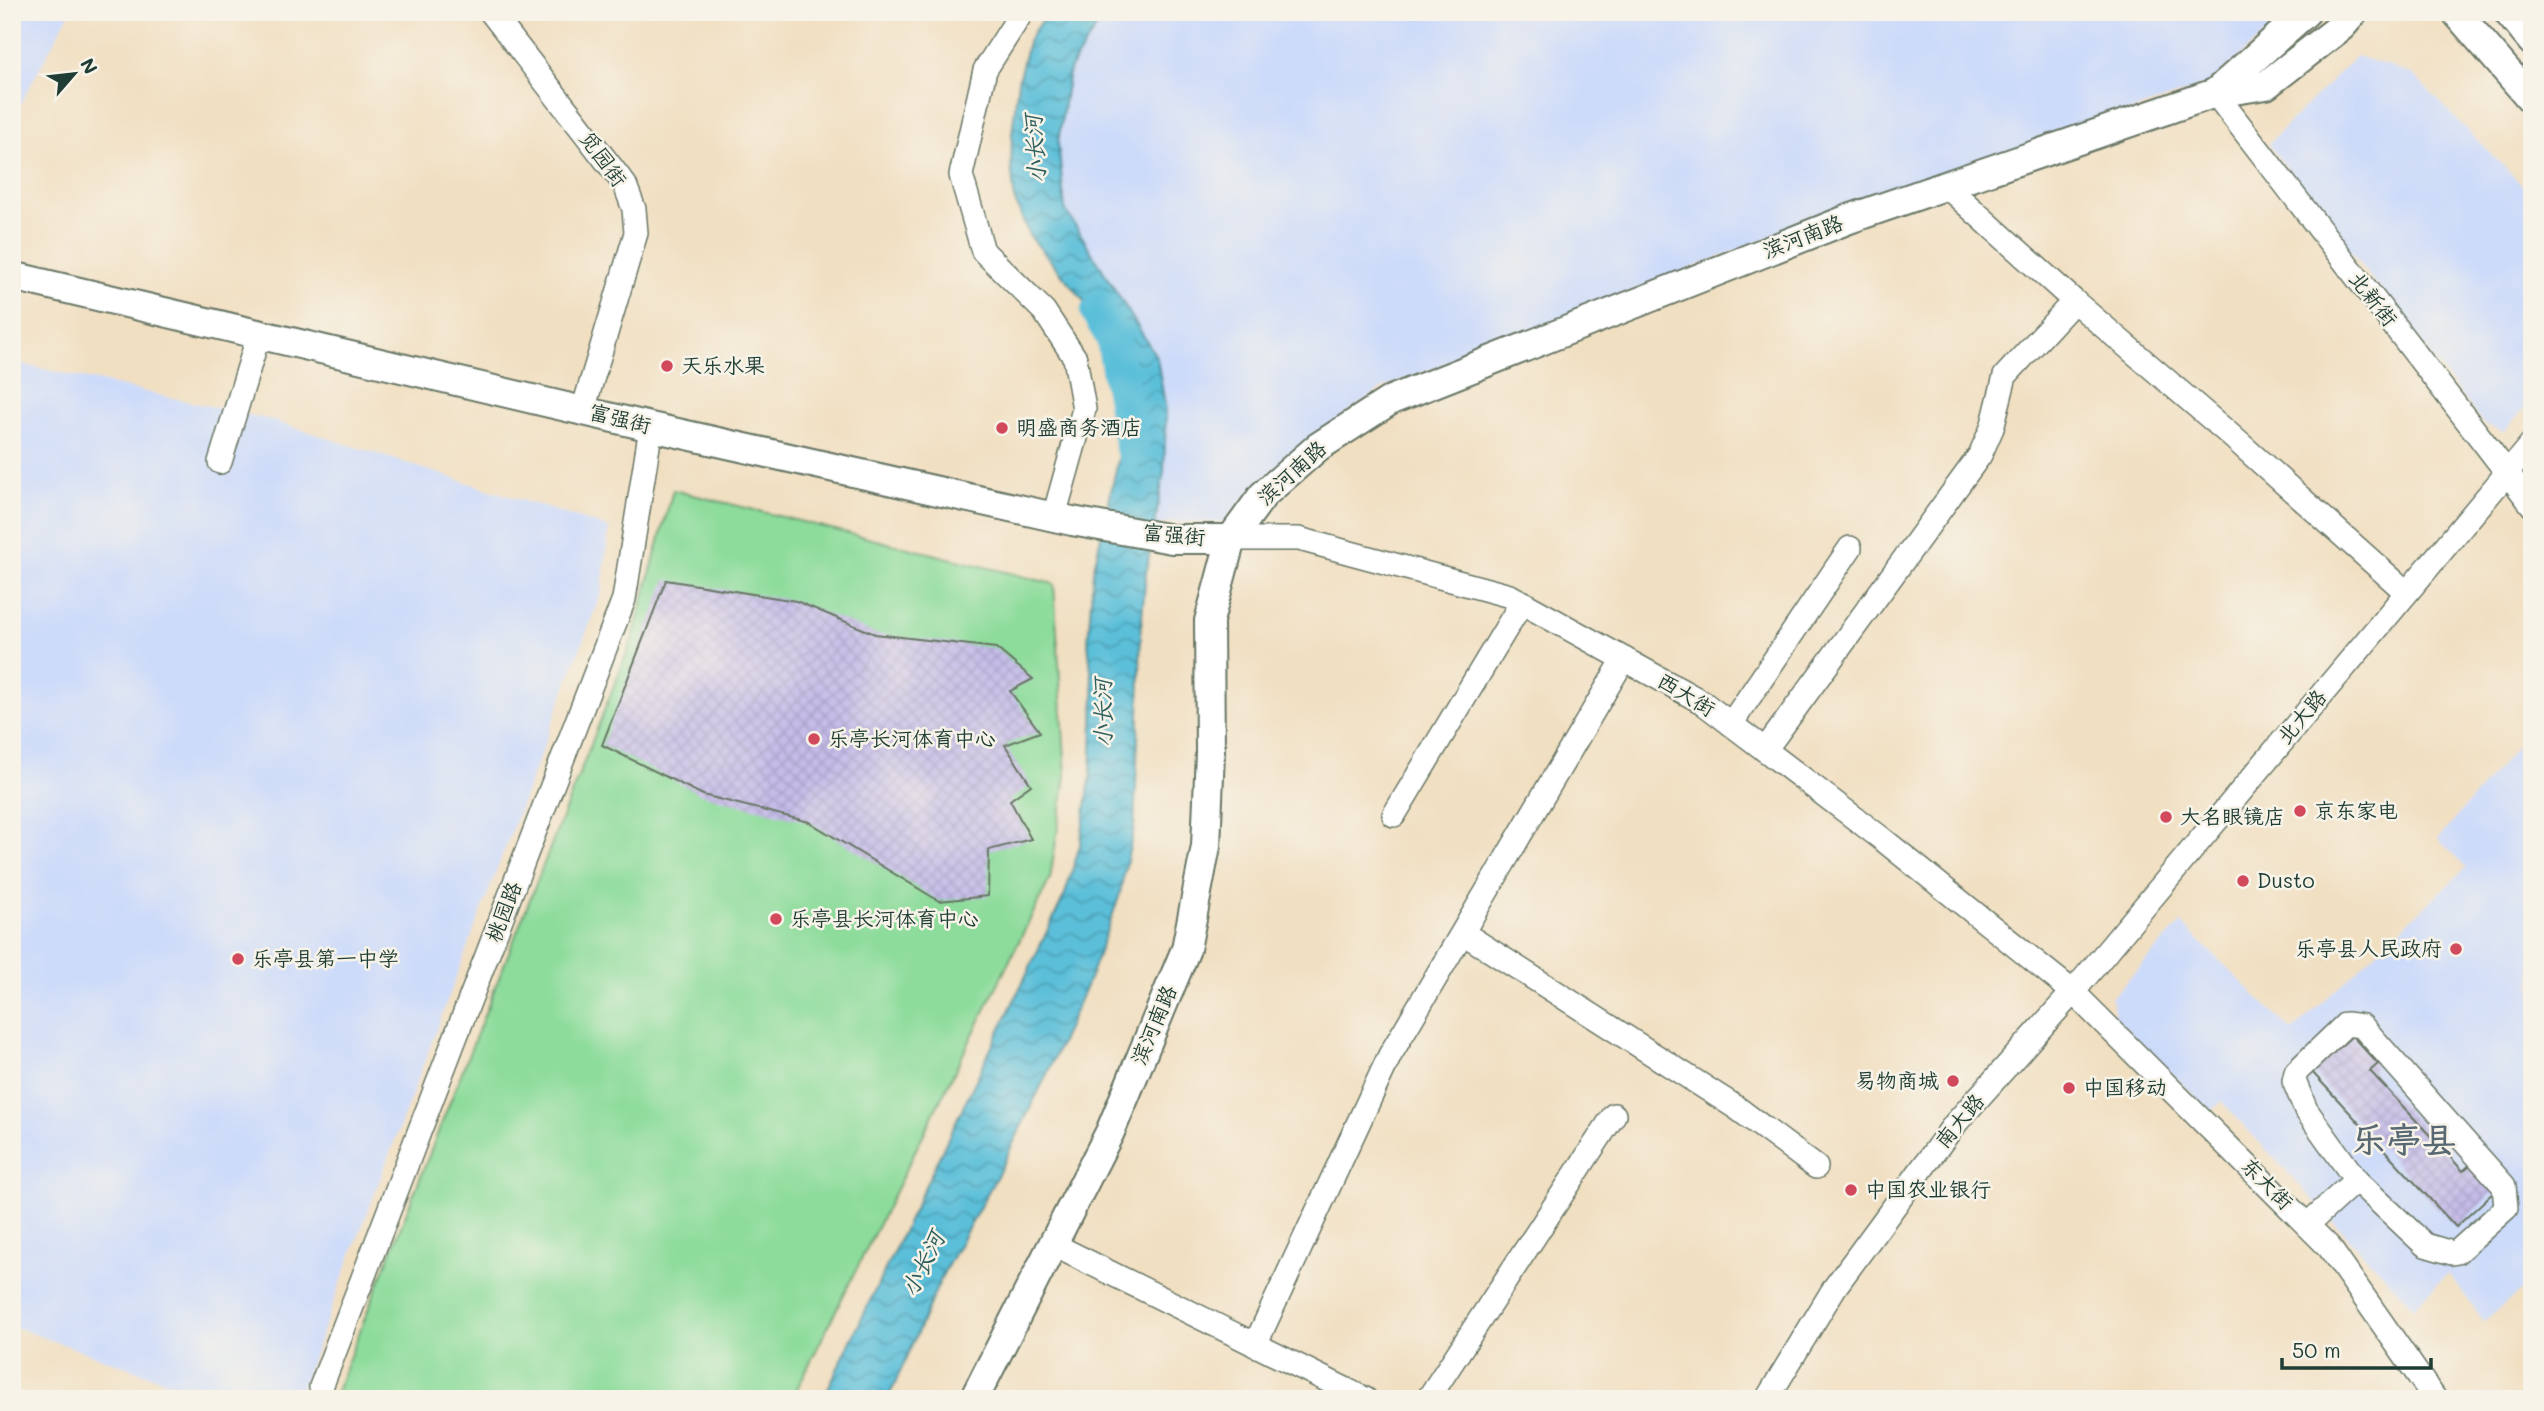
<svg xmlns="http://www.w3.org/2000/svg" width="2544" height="1411" font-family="Mali,'LXGW WenKai TC',sans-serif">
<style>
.built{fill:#cddbfa}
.pitch{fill:#8ddc9b;stroke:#568c68;stroke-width:2}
.water{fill:url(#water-waves);stroke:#3d7e86;stroke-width:2}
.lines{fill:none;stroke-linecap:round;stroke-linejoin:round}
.river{stroke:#5bbfd9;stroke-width:35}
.building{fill:url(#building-cross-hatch)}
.minor-casing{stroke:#687665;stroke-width:26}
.major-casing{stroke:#687665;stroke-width:32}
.minor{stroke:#fff;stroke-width:23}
.major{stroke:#fff;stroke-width:28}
.poi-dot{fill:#d1495b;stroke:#f7f3e8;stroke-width:2.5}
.labels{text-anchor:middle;stroke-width:5;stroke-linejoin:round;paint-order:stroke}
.street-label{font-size:21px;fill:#1f3d34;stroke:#f7f3e8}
.poi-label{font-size:21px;fill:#1f3d34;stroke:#f7f3e8;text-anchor:start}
.water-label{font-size:23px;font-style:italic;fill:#2e5e5d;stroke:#f7f3e8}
.town-label{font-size:35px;font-weight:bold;fill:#596973;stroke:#f7f3e8}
</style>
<defs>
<pattern id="water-waves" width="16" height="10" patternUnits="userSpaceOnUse" patternTransform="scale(1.75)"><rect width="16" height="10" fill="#5bbfd9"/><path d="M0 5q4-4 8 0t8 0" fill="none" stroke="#4b9cb1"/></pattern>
<pattern id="building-cross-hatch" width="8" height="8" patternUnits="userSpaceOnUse" patternTransform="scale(1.75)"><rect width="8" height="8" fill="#c5bce8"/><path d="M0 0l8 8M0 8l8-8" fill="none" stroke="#a9a2c8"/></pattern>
</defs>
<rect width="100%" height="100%" fill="#f7f3e8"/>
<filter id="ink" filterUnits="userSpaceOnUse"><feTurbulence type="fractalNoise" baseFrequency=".0143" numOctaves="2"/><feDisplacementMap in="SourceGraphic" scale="14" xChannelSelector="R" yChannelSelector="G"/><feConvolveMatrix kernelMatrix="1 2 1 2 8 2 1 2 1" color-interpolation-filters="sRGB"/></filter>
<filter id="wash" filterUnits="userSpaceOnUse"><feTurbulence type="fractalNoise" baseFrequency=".00686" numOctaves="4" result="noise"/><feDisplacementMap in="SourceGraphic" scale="28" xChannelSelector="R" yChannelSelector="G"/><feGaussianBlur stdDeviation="1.57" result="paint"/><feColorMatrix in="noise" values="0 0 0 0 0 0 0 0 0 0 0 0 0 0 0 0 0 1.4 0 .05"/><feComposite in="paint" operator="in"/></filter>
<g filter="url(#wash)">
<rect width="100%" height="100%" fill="#f1dfc1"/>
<g class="built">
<polygon points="12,12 70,12 12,119"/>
<polygon points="1106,12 2289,12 2208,85 1845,208 1383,388 1309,438 1255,486 1226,522 1170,522 1154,527 1164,472 1103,272 1065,209 1058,143 1069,70"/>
<polygon points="2356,56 2412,74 2532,195 2532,400 2504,432 2483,424 2268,144"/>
<polygon points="12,362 271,420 609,528 602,591 297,1399 198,1399 185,1388 12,1326"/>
<polygon points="2532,728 2532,1282 2484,1321 2448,1273 2413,1307 2221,1101 2211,1112 2116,1019 2111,998 2181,923 2292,1031 2467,867 2438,839"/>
</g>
<polygon class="pitch" points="673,490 1054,584 1066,776 1050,879 792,1399 333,1399 632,640"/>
<polygon class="water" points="1047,12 1106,12 1069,70 1058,143 1065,209 1157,358 1166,411 1164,472 1146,573 1141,627 1139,718 1134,828 1119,897 1090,977 1046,1076 999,1172 943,1274 894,1386 887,1399 823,1399 1065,894 1080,845 1091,774 1094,696 1088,643 1093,572 1121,447 1125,393 1116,354 1098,317 1029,235 1015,201 1011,166 1012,134 1018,81 1029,39"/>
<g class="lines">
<polyline class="river" points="1098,312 1113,337 1133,450"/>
</g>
<g id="blocks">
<g class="building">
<polygon points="666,580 796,601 875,634 996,648 1033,679 1010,691 1040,732 1005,745 1031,785 1010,800 1031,839 989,850 988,896 939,901 809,822 703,795 602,745"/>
<polygon points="2352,1036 2378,1064 2370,1071 2463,1171 2471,1164 2495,1191 2456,1227 2312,1072"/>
</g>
</g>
</g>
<g filter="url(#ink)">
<use href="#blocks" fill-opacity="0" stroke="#687665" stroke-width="2"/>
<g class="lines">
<defs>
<g id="minor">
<polyline points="491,12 625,185 634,209 636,233 583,410"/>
<polyline points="1022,12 985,70 961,175 983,251 1044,311 1075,358 1084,409 1054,516"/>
<polyline points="2215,93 2532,505"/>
<polyline points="2074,301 2228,433 2406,592"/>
<polyline points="220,462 259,334"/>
<polyline points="1231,539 1299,539 1510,596 1702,702 1881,838 2073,992 2329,1247 2435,1399"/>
<polyline points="1731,724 1850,548"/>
<polyline points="1765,750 1980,455 1992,428 2005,376 2074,301 1946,186"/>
<polyline points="1394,815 1522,602"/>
<polyline points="1463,933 1737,1108 1816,1167"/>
<polygon points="2346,1024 2362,1026 2504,1186 2506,1208 2457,1252 2452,1253 2425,1245 2356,1180 2306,1110 2294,1081 2296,1072"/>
<polyline points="2308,1224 2356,1180"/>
<polyline points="1052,1244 1365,1399"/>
<polyline points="1255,1345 1390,1055 1624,659"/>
<polyline points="321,1387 624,599 651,427"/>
<polyline points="1428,1399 1614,1115"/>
<polyline points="1767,1399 1835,1287 1954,1125 2073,992 2532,443"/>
</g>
<g id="major">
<polyline points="2456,12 2532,100"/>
<polyline points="2508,12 2532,41"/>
<polyline points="2215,93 2306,12"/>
<polyline points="12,276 651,427 1072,521 1172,539 1231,539"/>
<polyline points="974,1399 1110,1132 1186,949 1206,846 1210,752 1209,621 1231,539 1263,495 1318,447 1391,400 1849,219 2215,93 2266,85 2342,26 2354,12"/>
</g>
</defs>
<use href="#minor" class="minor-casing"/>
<use href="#major" class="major-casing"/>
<use href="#minor" class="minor"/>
<use href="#major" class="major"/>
</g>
</g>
<g class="poi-dot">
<circle cx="667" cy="366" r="7"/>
<circle cx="1002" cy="428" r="7"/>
<circle cx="814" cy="739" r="7"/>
<circle cx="2300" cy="811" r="7"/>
<circle cx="2166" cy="817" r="7"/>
<circle cx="2243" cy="881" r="7"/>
<circle cx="776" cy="919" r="7"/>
<circle cx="2456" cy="949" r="7"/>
<circle cx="238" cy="959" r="7"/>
<circle cx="1953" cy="1081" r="7"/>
<circle cx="2069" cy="1088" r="7"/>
<circle cx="1851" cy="1190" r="7"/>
</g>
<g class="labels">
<g class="street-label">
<text transform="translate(603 159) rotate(54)" y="7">觅园街</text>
<text transform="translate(1803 237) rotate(-21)" y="7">滨河南路</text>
<text transform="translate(2373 299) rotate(52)" y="7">北新街</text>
<text transform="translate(620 419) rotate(14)" y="7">富强街</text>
<text transform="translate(1292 473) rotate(-42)" y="7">滨河南路</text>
<text transform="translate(1174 535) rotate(5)" y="7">富强街</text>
<text transform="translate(1686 695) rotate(31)" y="7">西大街</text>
<text transform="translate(2302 717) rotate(-50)" y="7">北大路</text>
<text transform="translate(504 912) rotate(-69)" y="7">桃园路</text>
<text transform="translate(1154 1025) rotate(-67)" y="7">滨河南路</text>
<text transform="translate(1960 1121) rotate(-50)" y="7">南大路</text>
<text transform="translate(2267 1184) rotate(45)" y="7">东大街</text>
</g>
<g class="poi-label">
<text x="681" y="373">天乐水果</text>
<text x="1016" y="435">明盛商务酒店</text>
<text x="828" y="746">乐亭长河体育中心</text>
<text x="2314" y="818">京东家电</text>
<text x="2180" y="824">大名眼镜店</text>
<text x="2257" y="888">Dusto</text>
<text x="790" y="926">乐亭县长河体育中心</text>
<text x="2442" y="956" text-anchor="end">乐亭县人民政府</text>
<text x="252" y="966">乐亭县第一中学</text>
<text x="1939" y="1088" text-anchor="end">易物商城</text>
<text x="2083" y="1095">中国移动</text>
<text x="1865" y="1197">中国农业银行</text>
</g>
<g class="water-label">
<text transform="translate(1035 149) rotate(-94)" y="8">小长河</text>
<text transform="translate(1103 713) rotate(-91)" y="8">小长河</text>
<text transform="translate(923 1264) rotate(-64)" y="8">小长河</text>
</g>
<g class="town-label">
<text x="2404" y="1152">乐亭县</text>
</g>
</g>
<rect width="2544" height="1411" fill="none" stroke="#f7f3e8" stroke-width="42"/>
<g transform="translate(74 74) rotate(62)" stroke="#f7f3e8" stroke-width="5" paint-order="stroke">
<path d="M0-5L12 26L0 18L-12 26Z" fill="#1f3d34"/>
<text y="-10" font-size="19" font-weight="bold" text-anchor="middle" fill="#1f3d34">N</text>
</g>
<path d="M2282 1358v10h149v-10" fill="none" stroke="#1f3d34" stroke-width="3.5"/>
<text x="2292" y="1358" font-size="21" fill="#1f3d34" stroke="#f7f3e8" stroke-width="5" paint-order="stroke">50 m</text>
</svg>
